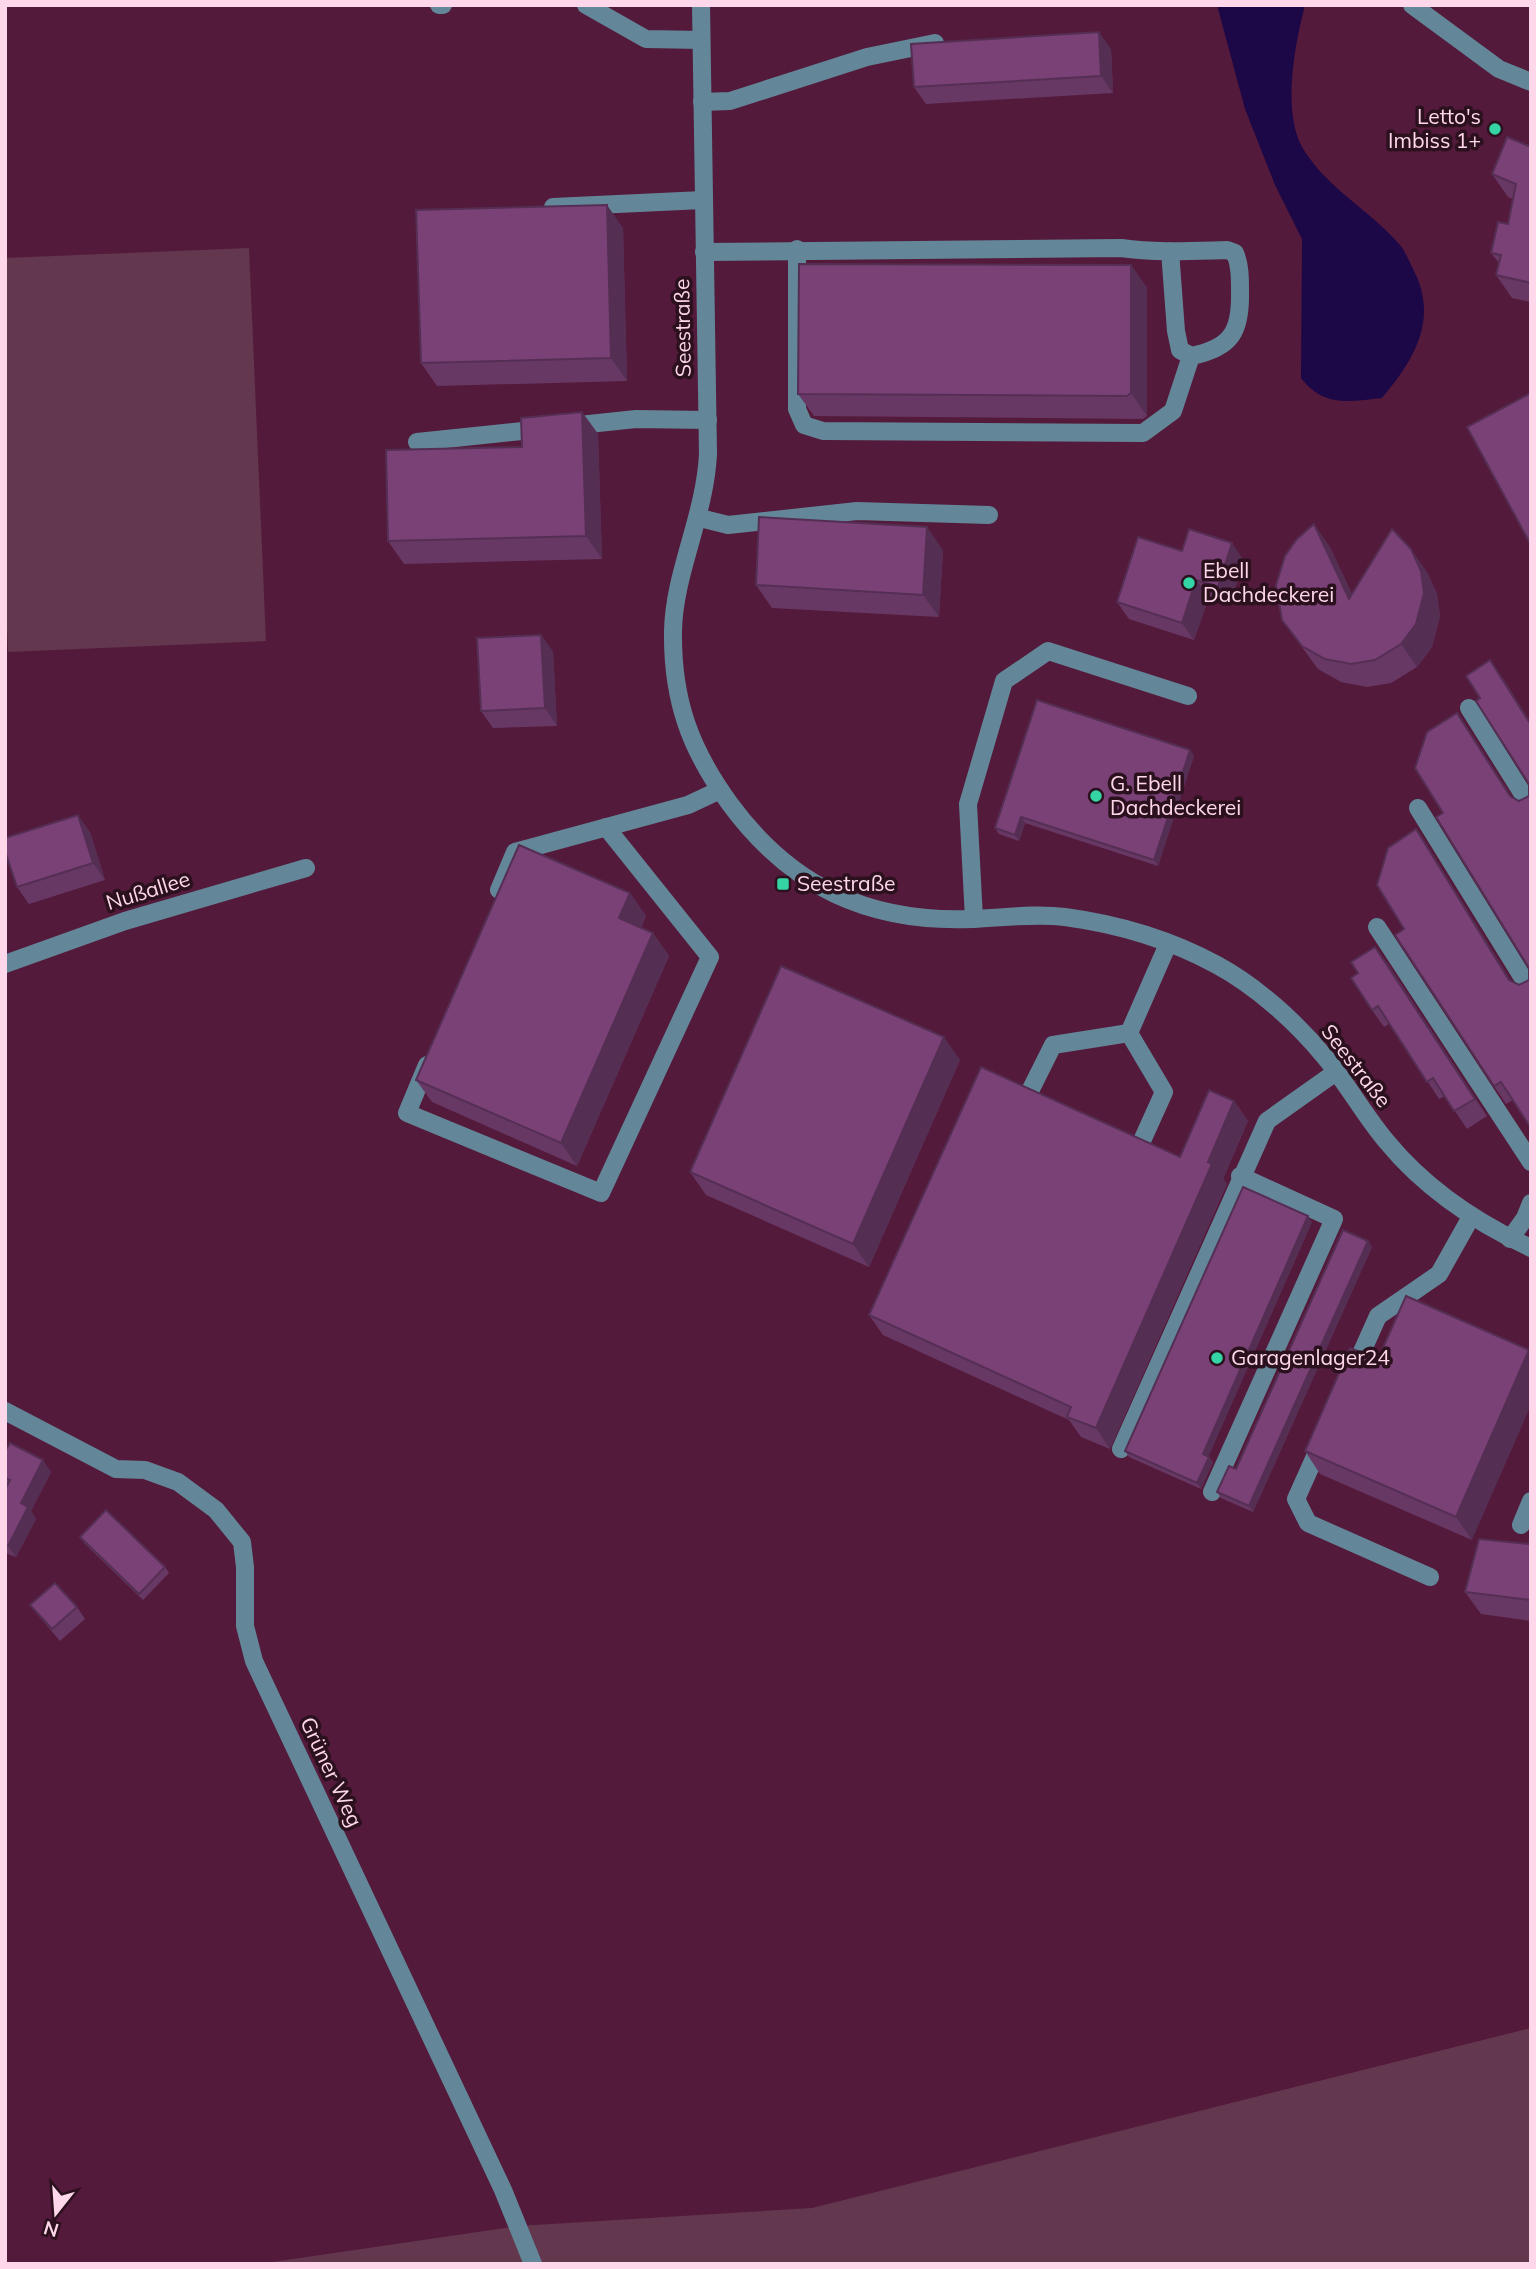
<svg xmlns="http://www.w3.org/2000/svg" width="1536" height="2269" font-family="Mulish,sans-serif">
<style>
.green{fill:#63374d}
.water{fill:#1c0747}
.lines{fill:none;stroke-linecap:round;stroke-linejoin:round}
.minor{stroke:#638798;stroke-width:18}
.wall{fill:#683865}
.shaded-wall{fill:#552e53}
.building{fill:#794176;stroke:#552e53;stroke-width:2}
.poi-dot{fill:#35d4a7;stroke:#2b111e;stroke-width:2.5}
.labels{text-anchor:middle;stroke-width:7;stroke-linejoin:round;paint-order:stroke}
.poi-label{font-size:21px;fill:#fed8ea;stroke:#2b111e;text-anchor:start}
.street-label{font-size:21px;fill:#fed8ea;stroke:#2b111e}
</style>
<rect width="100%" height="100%" fill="#541a3b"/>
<g class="green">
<polygon points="249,248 266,641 8,652 5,581 5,258"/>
<polygon points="1531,2028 1531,2264 259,2264 518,2226 812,2208"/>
</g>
<path class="water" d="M1217,5H1305C1295,44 1282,110 1302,147C1327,189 1369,209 1400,245C1405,251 1409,261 1413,269C1439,318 1415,359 1382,398C1349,402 1323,407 1301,378L1302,239L1275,185L1245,109Z"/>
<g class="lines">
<g class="minor">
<polyline points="439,5 443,5"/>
<polyline points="586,5 646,39 701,40"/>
<path d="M701,5L708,454C705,516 674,573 673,631C672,700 690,749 730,804C791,887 869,923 972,919C1002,918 1034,913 1065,917C1117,924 1171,940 1217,965C1256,986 1296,1022 1324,1056C1347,1083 1364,1115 1387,1142C1425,1188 1477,1223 1531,1248"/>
<polyline points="1412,5 1499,69 1531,82"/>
<polyline points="702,102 730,101 867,57 935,43"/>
<polyline points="553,207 703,200"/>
<polyline points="797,249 797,409 804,425 823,431 1143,433 1173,411 1191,356"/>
<path d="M704,252L1121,248C1156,253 1191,251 1227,250L1235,253C1240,265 1240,277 1240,291C1241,331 1232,348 1191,356L1180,350L1176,331L1170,251"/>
<polyline points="417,442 636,419 708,420"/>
<polyline points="700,518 728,525 857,511 989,515"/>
<polyline points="1469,708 1531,807"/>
<polyline points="1418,808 1531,991"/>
<polyline points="499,890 515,852 688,805 720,790"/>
<polyline points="974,919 968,804 1004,681 1048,651 1188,696"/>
<polyline points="1377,927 1531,1162"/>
<polyline points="5,964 125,921 306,868"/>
<polyline points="427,1065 407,1113 601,1193 710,957 606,827"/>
<polyline points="1030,1091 1053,1045 1129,1033"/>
<polyline points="1141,1143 1164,1092 1129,1033 1168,944"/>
<polyline points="1510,1239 1525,1218 1531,1203"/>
<polyline points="1352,1374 1378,1316 1439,1274 1471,1217"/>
<polyline points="5,1411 116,1469 145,1470 178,1482 216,1510 242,1542 245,1567 245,1626 254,1661 503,2190 533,2264"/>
<polyline points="1322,1441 1296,1499 1308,1523 1430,1577"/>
<polyline points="1121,1449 1267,1121 1336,1072"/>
<polyline points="1212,1492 1334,1219 1240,1176"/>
<polyline points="1521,1525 1531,1501"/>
</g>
</g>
<g class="wall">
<polygon points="1111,49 1113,93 926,104 914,87"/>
<polygon points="1531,147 1531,302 1512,298 1496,275 1499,263 1491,253 1508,224 1513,199 1508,197 1492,174"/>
<polygon points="623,228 627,381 437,386 421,363"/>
<polygon points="1131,265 1147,288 1147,416 1143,419 814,416 798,394"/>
<polygon points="582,412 598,434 602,559 404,564 388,541 522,447"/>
<polygon points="1330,547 1352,594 1427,572 1437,594 1440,616 1432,647 1417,667 1391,683 1367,687 1341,682 1318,669 1282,620"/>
<polygon points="943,550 939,617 772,608 756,585"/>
<polygon points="1182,551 1244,561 1230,604 1209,597 1194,640 1129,619 1117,602"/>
<polygon points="541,635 553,652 557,726 493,728 481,711"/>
<polygon points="1502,677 1531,723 1531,1128 1513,1100 1506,1104 1494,1086 1404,929 1416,829 1428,847 1511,981 1519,985 1529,980 1529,968 1443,813 1457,713 1512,797 1519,801 1529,796 1529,784 1480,698"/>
<polygon points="1037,700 1194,756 1158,866 1025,823 1019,841 999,834 995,828"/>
<polygon points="90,832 105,880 29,904 17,887"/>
<polygon points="630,893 646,916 641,928 653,933 669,956 577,1166 432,1102 416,1080"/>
<polygon points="1388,964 1487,1116 1467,1129 1445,1096 1439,1099 1390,1023 1384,1027 1372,1010 1358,973"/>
<polygon points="960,1060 869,1267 706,1195 690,1172"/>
<polygon points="1234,1101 1248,1121 1223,1179 1227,1184 1110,1449 1081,1437 1069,1420 883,1335 869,1315 1180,1157"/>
<polygon points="1312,1222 1208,1457 1213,1462 1201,1489 1129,1457 1125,1451"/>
<polygon points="1368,1241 1372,1247 1253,1512 1221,1498 1217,1492 1236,1469"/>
<polygon points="1378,1359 1472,1540 1320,1474 1305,1451"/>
<polygon points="5,1451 51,1472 31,1511 36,1519 16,1557 5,1553 5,1489 7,1486 5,1485"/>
<polygon points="80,1537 165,1567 169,1573 143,1600 84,1543"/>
<polygon points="1531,1538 1531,1621 1481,1614 1465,1592 1528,1544"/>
<polygon points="30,1605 77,1607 85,1619 60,1641 39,1616"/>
</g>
<g class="shaded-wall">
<polygon points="1099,32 1111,49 1113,93 1101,76"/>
<polygon points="607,205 623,228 627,381 611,358"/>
<polygon points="1131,265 1147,288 1147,416 1131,393"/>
<polygon points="582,412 598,434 602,559 586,536"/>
<polygon points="1314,524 1330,547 1365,622 1349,599"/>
<polygon points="927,527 943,550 939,617 923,595"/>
<polygon points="1232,543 1244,561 1230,604 1218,587"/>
<polygon points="1411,549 1427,572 1437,594 1440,616 1432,647 1417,667 1401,644"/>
<polygon points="1196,580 1209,597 1194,640 1182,623"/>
<polygon points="541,635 553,652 557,726 545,708"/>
<polygon points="1490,660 1502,677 1531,723 1531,725"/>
<polygon points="1457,713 1469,730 1522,814 1510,796"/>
<polygon points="1190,750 1194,756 1158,866 1154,860"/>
<polygon points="78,815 90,832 105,880 93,863"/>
<polygon points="1021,817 1025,823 1019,841 1015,835"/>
<polygon points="1416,829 1428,847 1521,997 1509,980"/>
<polygon points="630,893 646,916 635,941 619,918"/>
<polygon points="653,933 669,956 577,1166 561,1143"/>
<polygon points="1375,947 1388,964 1487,1116 1475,1099"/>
<polygon points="944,1037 960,1060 869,1267 853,1244"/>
<polygon points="1234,1101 1248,1121 1223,1179 1227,1184 1110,1449 1096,1428"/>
<polygon points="1308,1216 1312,1222 1207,1460 1203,1454"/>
<polygon points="1368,1241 1372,1247 1253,1512 1249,1506"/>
<polygon points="1529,1350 1531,1353 1531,1405 1472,1540 1456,1517"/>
<polygon points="1209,1457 1213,1462 1201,1489 1197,1483"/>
<polygon points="43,1460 51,1472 31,1511 36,1519 16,1557 8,1546 21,1503"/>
</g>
<g class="building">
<polygon points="1099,32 1101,76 914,87 911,44"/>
<polygon points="1507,137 1531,147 1531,283 1496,275 1501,255 1491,253 1498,222 1508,224 1516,184 1492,174"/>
<polygon points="607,205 611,358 421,363 416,210"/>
<polygon points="799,264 1131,265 1131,393 1127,396 798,394"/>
<polygon points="1531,393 1531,545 1467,427"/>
<polygon points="582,412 586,536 388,541 386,450 522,447 521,418"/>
<polygon points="759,517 927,527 923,595 756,585"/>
<polygon points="1314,524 1349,599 1392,529 1411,549 1421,571 1424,593 1416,624 1401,644 1375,660 1351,664 1325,659 1302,646 1282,620 1276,585 1285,556 1297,539"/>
<polygon points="1189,529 1232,543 1218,587 1196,580 1182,623 1117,602 1138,537 1182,551"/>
<polygon points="541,635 545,708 481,711 477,638"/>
<polygon points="1490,660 1531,725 1531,1128 1501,1082 1494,1086 1395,935 1404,929 1377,885 1388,848 1416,829 1509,980 1519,985 1529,980 1529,968 1436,817 1443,813 1415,768 1427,732 1457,713 1510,796 1519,801 1529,796 1529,784 1476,701 1480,698 1466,676"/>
<polygon points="1037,700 1190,750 1154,860 1021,817 1015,835 995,828"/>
<polygon points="78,815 93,863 17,887 5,851 5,838"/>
<polygon points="519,845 630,893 619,918 653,933 561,1143 416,1080"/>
<polygon points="1375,947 1475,1099 1454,1111 1433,1078 1427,1082 1378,1006 1372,1010 1351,978 1358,973 1351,962"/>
<polygon points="781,966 944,1037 853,1244 690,1172"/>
<polygon points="981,1067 1180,1157 1209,1090 1234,1101 1208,1162 1212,1164 1096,1428 1067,1417 1071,1407 869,1315"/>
<polygon points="1243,1187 1308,1216 1203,1454 1209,1457 1197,1483 1125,1451"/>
<polygon points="1343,1230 1368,1241 1249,1506 1217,1492 1229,1466 1236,1469"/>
<polygon points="1406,1296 1529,1350 1456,1517 1305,1451 1350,1348 1378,1359"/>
<polygon points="10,1443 43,1460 21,1503 28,1507 8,1546 5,1545 5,1489 10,1480 5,1478 5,1451"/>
<polygon points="106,1510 165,1567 139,1594 80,1537"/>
<polygon points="1531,1538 1531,1600 1465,1592 1479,1539 1528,1544"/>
<polygon points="55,1583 77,1607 52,1629 30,1605"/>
</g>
<g class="poi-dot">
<circle cx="1495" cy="129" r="7"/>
<circle cx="1189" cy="583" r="7"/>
<circle cx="1096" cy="796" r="7"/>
<rect x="776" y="877" width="14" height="14" rx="3.5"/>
<circle cx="1217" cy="1358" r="7"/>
</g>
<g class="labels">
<g class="poi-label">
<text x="1481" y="124" text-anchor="end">Letto's<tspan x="1481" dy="24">Imbiss 1+</tspan></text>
<text x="1203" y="578">Ebell<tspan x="1203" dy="24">Dachdeckerei</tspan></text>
<text x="1110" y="791">G. Ebell<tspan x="1110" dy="24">Dachdeckerei</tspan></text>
<text x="797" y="891">Seestraße</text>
<text x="1231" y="1365">Garagenlager24</text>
</g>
<g class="street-label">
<text transform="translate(683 328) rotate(-91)" y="7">Seestraße</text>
<text transform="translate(148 891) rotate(-17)" y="7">Nußallee</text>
<text transform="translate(1356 1066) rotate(52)" y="7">Seestraße</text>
<text transform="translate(331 1772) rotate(65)" y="7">Grüner Weg</text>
</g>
</g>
<rect width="1536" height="2269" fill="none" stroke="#fed8ea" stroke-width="14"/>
<g transform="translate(56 2213) rotate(197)" stroke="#2b111e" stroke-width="5" paint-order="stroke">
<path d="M0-5L12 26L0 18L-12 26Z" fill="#fed8ea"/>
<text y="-10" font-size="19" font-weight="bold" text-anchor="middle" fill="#fed8ea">N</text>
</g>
</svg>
